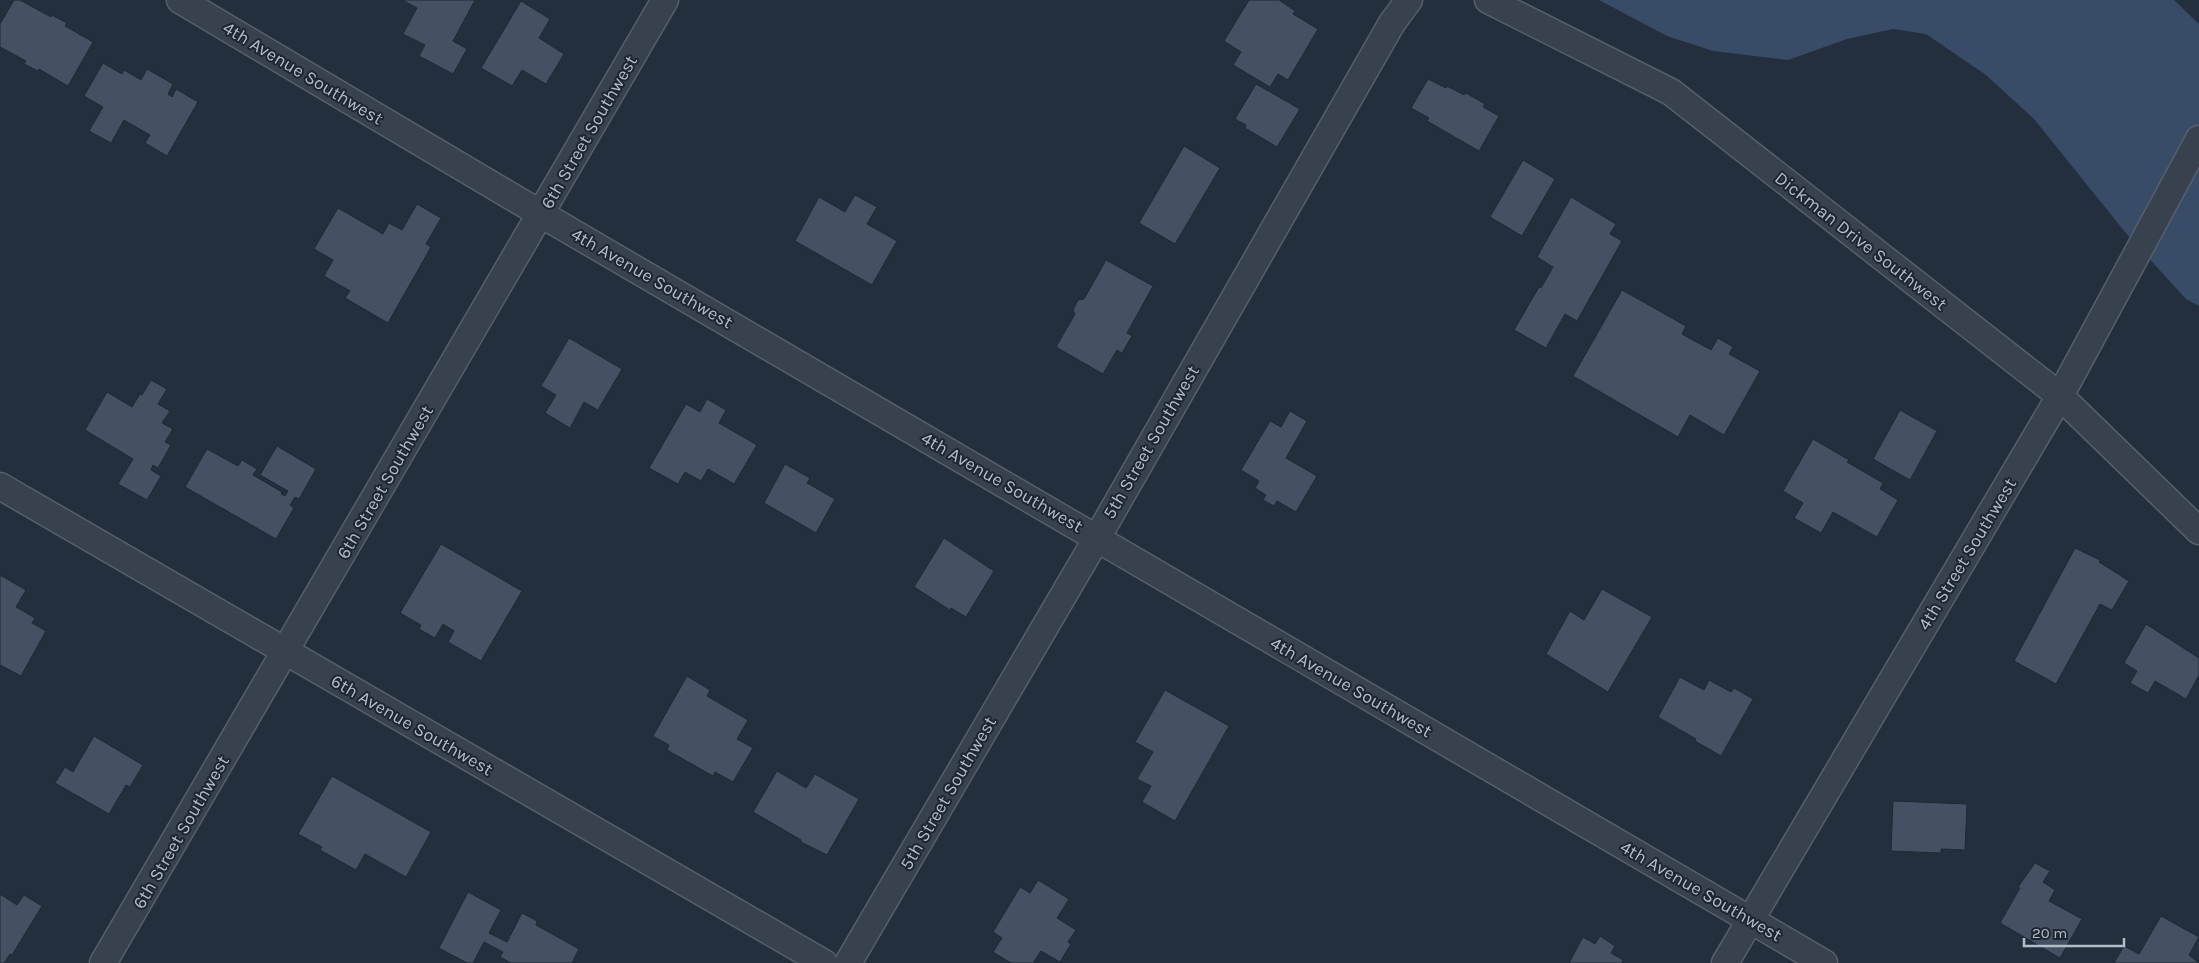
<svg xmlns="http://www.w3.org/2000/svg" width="2199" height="963" font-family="Karla,sans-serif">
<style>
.water{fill:#394c67}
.building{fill:#455162;stroke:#1f2835}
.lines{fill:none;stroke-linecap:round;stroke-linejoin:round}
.minor-casing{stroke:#565f6c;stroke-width:29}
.minor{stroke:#38414e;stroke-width:26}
.labels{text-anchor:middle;stroke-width:4;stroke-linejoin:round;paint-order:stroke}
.street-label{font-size:18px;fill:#b4bcc9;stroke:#1d2633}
</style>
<rect width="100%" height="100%" fill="#242f3e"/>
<polygon class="water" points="1599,0 2174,0 2199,24 2199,306 2186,299 2125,232 2034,119 1986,75 1926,34 1893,29 1847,39 1788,60 1713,51 1667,36"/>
<g class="building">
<polygon points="14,0 20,0 51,17 52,15 67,23 65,26 93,42 68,86 39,69 38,71 24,64 26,61 0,47 0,24"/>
<polygon points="402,0 475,0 453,41 467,49 453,74 419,56 425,45 403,34 417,8"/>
<polygon points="1249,0 1279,0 1295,11 1293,14 1318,29 1288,80 1278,74 1270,87 1233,65 1241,52 1224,41"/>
<polygon points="521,1 550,19 539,38 564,54 546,84 522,70 512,86 481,68"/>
<polygon points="103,63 122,74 124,70 141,80 147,69 173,84 168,94 172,97 176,89 198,102 167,156 145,143 150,135 124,120 111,143 89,131 103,107 84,96"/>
<polygon points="1428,79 1446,88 1447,86 1464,95 1466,93 1485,104 1483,107 1499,116 1479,151 1427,121 1429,118 1411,108"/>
<polygon points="1256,84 1300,109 1277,147 1245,128 1246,125 1235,119"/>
<polygon points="1184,146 1220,168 1175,244 1139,223"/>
<polygon points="1523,160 1555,179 1522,236 1490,217"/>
<polygon points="855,195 877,207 867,224 897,241 872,285 795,241 819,197 845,212"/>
<polygon points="1571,197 1616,224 1610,234 1622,241 1577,321 1565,314 1546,348 1514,330 1539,287 1541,288 1553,267 1537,257"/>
<polygon points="417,204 441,218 426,244 431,247 388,323 345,298 350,291 324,276 333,260 314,249 338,208 383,234 389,223 402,230"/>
<polygon points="1106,260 1153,286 1127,333 1132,336 1122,353 1117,350 1103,374 1056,347 1075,314 1073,310 1078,300 1084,299"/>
<polygon points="1622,290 1686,326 1682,334 1711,350 1718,338 1733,347 1729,354 1760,371 1724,435 1690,415 1678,437 1573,376"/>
<polygon points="569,338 622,369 598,410 584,402 570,428 545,413 556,395 541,386"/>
<polygon points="151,380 167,389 158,404 170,411 162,423 173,429 165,442 171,445 158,468 153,465 151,470 161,476 147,500 118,484 133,459 85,430 107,392 132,407 140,394 142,395"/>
<polygon points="707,399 726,410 719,423 757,445 734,484 708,469 701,481 685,472 678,484 649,468 686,404 700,412"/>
<polygon points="1900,410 1937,431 1910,480 1873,459"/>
<polygon points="1290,411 1307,421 1286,458 1317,476 1296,512 1277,501 1274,506 1263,500 1266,495 1255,488 1259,481 1241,470 1270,421 1281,427"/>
<polygon points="1813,439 1849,460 1847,462 1883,483 1880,489 1898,500 1877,537 1833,512 1821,533 1794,518 1803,503 1783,491"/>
<polygon points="277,446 316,469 299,499 295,497 290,505 294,508 276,539 185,487 207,449 238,466 242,460 257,469 253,475 282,492 281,494 285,496 288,491 260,475"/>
<polygon points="785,464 810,478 807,483 835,499 816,533 764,503"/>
<polygon points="944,538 994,571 966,617 951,608 950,610 914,587"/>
<polygon points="441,544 522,591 481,661 448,642 454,631 443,624 435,638 419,629 421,625 400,613"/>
<polygon points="2075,548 2100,560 2099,562 2129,581 2112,610 2100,604 2056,684 2014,661"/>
<polygon points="0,575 26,590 16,607 35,618 32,623 46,631 21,676 0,665"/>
<polygon points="1602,589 1652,617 1608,692 1546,654 1570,611 1584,620"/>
<polygon points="2146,624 2199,658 2199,675 2186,699 2155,681 2148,693 2130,683 2137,671 2124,663"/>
<polygon points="687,676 710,690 707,696 748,720 737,739 753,748 733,782 715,772 713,776 667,750 669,745 653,736"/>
<polygon points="1680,677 1704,690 1709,680 1731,692 1734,688 1753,699 1721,756 1695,741 1696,739 1658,717"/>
<polygon points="1165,690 1229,726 1175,821 1142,802 1151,786 1137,779 1153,752 1135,742"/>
<polygon points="94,736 143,765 130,787 126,785 109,814 55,783 65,767 73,772"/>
<polygon points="777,771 806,788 815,774 859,799 827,855 801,842 801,840 753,812"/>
<polygon points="332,776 431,832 406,877 365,854 356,870 320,850 322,847 298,834"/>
<polygon points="1893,801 1967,804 1965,850 1941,849 1941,853 1891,851"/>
<polygon points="2035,863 2050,871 2043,882 2055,890 2049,901 2082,919 2060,958 2000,923 2020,888 2018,887"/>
<polygon points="1038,880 1069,899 1057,918 1076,930 1068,942 1071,944 1060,962 1041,951 1033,963 1011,963 993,952 1002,938 993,932 1020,887 1030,893"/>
<polygon points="468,892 501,910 489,933 507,942 522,913 537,921 536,925 579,949 572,963 511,963 500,957 503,952 484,942 473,963 467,963 439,948"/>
<polygon points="0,894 17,905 24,895 42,906 12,955 10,954 4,963 0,963"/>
<polygon points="2161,916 2199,937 2189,955 2199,963 2114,963 2124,946 2139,954"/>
<polygon points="1600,936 1615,946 1611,953 1623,960 1622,963 1569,963 1583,937 1595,944"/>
</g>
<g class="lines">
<defs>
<g id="minor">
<polyline points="180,0 541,214 1824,963"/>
<polyline points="1488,0 1671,92 2060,396 2199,531"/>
<polyline points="0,486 824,963"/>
<polyline points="103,963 665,0"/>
<polyline points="848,963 1097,538 1392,23 1409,0"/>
<polyline points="1725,963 2060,396 2199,139"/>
</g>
</defs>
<use href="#minor" class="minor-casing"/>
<use href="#minor" class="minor"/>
</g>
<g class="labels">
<g class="street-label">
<text transform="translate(303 73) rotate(31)" y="6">4th Avenue Southwest</text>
<text transform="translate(589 132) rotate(-60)" y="6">6th Street Southwest</text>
<text transform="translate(1861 241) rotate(38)" y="6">Dickman Drive Southwest</text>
<text transform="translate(652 278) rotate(30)" y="6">4th Avenue Southwest</text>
<text transform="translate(1151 442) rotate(-60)" y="6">5th Street Southwest</text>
<text transform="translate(385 482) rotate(-60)" y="6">6th Street Southwest</text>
<text transform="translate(1002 482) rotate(30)" y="6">4th Avenue Southwest</text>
<text transform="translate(1967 554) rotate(-59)" y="6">4th Street Southwest</text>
<text transform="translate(1351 687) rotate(30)" y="6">4th Avenue Southwest</text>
<text transform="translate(412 725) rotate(30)" y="6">6th Avenue Southwest</text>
<text transform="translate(948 793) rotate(-60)" y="6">5th Street Southwest</text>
<text transform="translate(181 832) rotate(-60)" y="6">6th Street Southwest</text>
<text transform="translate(1701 891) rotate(30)" y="6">4th Avenue Southwest</text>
</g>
</g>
<path d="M2024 938v8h100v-8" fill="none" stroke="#b4bcc9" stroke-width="2.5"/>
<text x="2032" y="938" font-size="15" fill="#b4bcc9" stroke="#1d2633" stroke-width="4" paint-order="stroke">20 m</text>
</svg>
